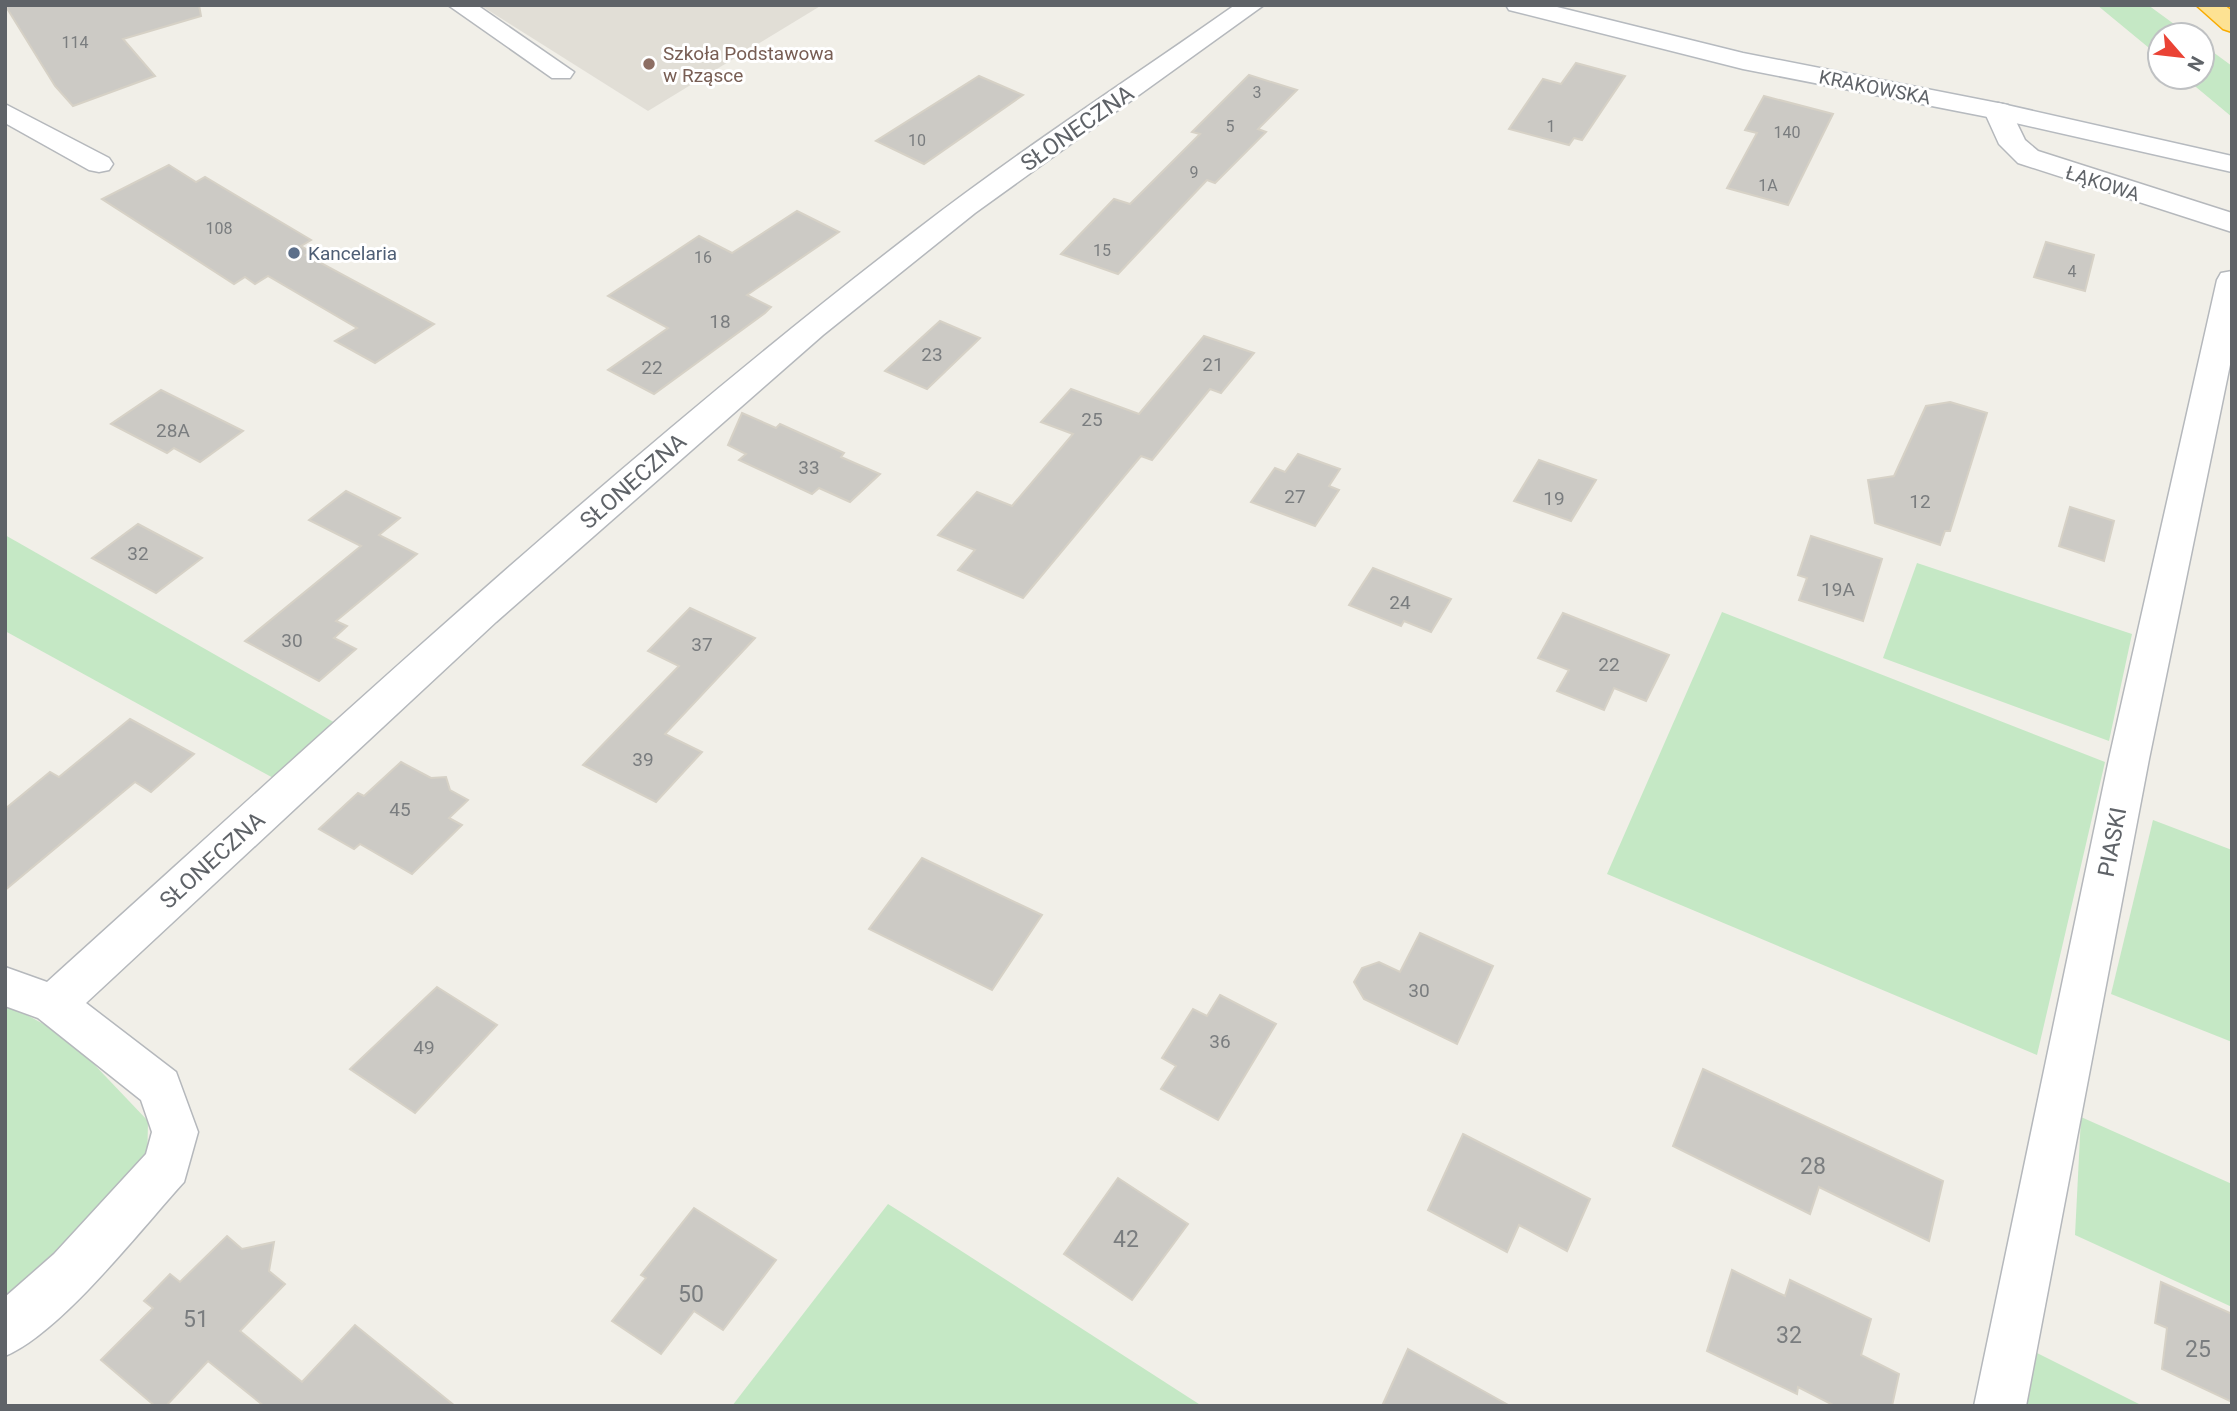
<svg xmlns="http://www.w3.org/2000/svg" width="2237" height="1411" font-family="Roboto,sans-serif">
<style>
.education{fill:#e1ded6}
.green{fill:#c5e8c5}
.building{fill:#cccac5;stroke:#d6d1c6;stroke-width:2}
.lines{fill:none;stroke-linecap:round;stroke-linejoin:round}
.street-casing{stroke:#b5b8bc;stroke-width:3}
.secondary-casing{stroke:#b6babf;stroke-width:3}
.highway-casing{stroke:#f9ab00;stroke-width:3}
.street{fill:#fff;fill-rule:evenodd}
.secondary{fill:#fff;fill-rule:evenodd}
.highway{fill:#fde293;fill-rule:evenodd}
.education-dot{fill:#8d6e63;stroke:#fff;stroke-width:2.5}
.service-dot{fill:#5c6f8a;stroke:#fff;stroke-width:2.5}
.labels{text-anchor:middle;stroke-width:6;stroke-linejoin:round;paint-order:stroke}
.far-number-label{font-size:16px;fill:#7a7d7f}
.far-education-label{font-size:19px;fill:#785e54;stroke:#fff;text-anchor:start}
.far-street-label{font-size:19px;fill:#5f6368;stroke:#fff}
.far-service-label{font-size:19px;fill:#4e5e75;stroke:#fff;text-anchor:start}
.number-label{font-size:19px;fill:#7a7d7f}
.street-label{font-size:23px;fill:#5f6368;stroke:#fff}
.near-number-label{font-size:23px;fill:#7a7d7f}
</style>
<rect width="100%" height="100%" fill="#f1efe8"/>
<polygon class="education" points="480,5 822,5 648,111"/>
<g class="green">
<polygon points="2097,5 2148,5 2189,35 2160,35 2160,57"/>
<polygon points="2202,44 2232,66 2232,117 2184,77 2202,77"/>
<polygon points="5,535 337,724 277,780 5,631"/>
<polygon points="1917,563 2132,634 2109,741 1883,658"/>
<polygon points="1722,612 2105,762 2037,1055 1607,874"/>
<polygon points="2153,820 2232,850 2232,1042 2111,994"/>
<polygon points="5,1003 69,1038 148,1121 147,1168 5,1297"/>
<polygon points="2081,1117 2232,1184 2232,1307 2075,1235"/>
<polygon points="888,1204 907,1216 1202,1406 732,1406"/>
<polygon points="2037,1353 2143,1406 2024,1406"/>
</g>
<g class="building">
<polygon points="5,5 199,5 201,16 123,39 155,76 73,106 55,86"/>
<polygon points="1576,63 1625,76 1582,140 1574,138 1569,145 1509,129 1543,79 1561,84"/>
<polygon points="1249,75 1297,90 1258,129 1266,132 1215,183 1207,180 1118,274 1061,254 1114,199 1130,204 1200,134 1192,132"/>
<polygon points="979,76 1023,95 924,164 876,141"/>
<polygon points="1764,96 1833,114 1788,205 1727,188 1757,133 1745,130"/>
<polygon points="169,165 196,182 205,177 311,240 301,246 311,252 306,255 434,324 375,363 335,341 357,328 268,276 255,284 245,277 234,284 102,199"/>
<polygon points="797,211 839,232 747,295 771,307 765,313 654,394 608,370 668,328 608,296 699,236 732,253"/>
<polygon points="2046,242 2094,255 2085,291 2034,277"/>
<polygon points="940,321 980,338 927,389 885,371"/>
<polygon points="1204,336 1254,353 1221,393 1210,389 1152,460 1141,456 1023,598 958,570 975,550 938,535 977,492 1012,506 1073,434 1041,422 1071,389 1139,414"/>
<polygon points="161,390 243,431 200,462 174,448 167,453 111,424"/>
<polygon points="1950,402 1987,413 1950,531 1945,531 1940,545 1875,523 1868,480 1894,476 1926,406"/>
<polygon points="742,413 776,428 780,424 844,453 841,457 880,474 850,502 819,488 812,494 739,460 746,454 728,445"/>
<polygon points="1298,454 1340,469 1329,486 1339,490 1315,526 1251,502 1275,468 1285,472"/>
<polygon points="1539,460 1596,480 1571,521 1514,501"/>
<polygon points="346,491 400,518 379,535 417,554 336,621 347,626 334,638 356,649 319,681 245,641 361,546 309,520"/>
<polygon points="2070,507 2114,521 2104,561 2059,546"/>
<polygon points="138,524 202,558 156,593 92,558"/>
<polygon points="1811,536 1882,559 1863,621 1799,600 1807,578 1798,575"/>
<polygon points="1373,568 1451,599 1431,632 1404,621 1401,626 1349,605"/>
<polygon points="690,608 755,638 665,734 702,752 656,802 583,765 679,666 648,651"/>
<polygon points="1563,613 1669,655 1646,701 1614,688 1604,710 1557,691 1569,670 1538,658"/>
<polygon points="130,719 194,754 151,792 135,782 5,890 5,809 50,772 59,777"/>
<polygon points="401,762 431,778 446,777 450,790 468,800 449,818 462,825 412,874 360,844 354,849 319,829 358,793 364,796"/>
<polygon points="922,858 1042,915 992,990 869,929"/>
<polygon points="1420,933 1493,966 1457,1044 1364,999 1354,982 1362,968 1379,962 1400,972"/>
<polygon points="437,987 497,1025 415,1113 350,1069"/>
<polygon points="1220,995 1276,1024 1218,1120 1161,1089 1176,1066 1162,1058 1193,1009 1207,1016"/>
<polygon points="1703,1069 1943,1181 1929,1241 1819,1187 1810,1214 1673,1146"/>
<polygon points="1463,1134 1590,1199 1567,1251 1519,1225 1507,1252 1428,1210"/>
<polygon points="1118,1178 1188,1224 1132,1300 1064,1254"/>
<polygon points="694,1208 776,1260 723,1330 694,1311 661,1354 612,1321 646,1278 641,1275"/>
<polygon points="227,1236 242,1249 274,1242 269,1271 285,1284 240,1331 302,1382 355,1325 455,1406 264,1406 208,1361 166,1406 155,1406 101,1360 153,1308 144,1301 170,1274 180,1282"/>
<polygon points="1732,1270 1785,1296 1790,1280 1871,1319 1861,1355 1899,1374 1892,1406 1835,1406 1798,1387 1797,1394 1707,1351"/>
<polygon points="2161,1282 2232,1314 2232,1402 2162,1369 2167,1328 2155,1323"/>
<polygon points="1408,1349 1510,1406 1382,1406"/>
</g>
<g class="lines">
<defs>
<g id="street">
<polygon points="448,5 477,5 574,72 570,78 552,78"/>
<path d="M1235,5H1264L975,213L823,335L496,622L86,1003L176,1072L198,1132L184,1182C141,1229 61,1333 5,1356V1297L54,1254L146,1154L152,1132L141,1100L38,1018L5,1006V967L47,982C332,725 614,462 919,228C1021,149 1130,79 1235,5Z"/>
<polygon points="1998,103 2008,105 2025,140 2038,151 2232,213 2232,232 2018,163 1999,144 1984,111 1988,105"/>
<polygon points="5,104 109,158 113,164 109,170 99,172 89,170 5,123"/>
<polygon points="2232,271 2232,355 2149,759 2026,1406 1974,1406 2109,759 2217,280 2221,273"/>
</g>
<polygon id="secondary" points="1506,5 1549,5 1743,53 1998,103 2232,156 2232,172 1998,119 1743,69 1509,10"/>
<polygon id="highway" points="2196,5 2224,5 2232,11 2232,32 2223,29"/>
</defs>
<use href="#street" class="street-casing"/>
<use href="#secondary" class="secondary-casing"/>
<use href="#highway" class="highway-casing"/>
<use href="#street" class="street"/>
<use href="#secondary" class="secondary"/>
<use href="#highway" class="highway"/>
</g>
<circle class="education-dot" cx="649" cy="64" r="7"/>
<circle class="service-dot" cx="294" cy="253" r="7"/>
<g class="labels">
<g class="far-number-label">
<text x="75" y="48">114</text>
<text x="1257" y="98">3</text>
<text x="1230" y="132">5</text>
<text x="1551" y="132">1</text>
<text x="1787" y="138">140</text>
<text x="917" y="146">10</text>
<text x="1194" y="178">9</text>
<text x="1768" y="191">1A</text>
<text x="219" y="234">108</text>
<text x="1102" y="256">15</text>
<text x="703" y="263">16</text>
<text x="2072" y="277">4</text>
</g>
<g class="far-education-label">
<text x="663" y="60">Szkoła Podstawowa<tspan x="663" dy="22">w Rząsce</tspan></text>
</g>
<g class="far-street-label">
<text transform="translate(1875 87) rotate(11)" y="7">KRAKOWSKA</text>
<text transform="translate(2103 183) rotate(18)" y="7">ŁĄKOWA</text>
</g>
<g class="far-service-label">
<text x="308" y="260">Kancelaria</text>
</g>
<g class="number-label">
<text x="720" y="328">18</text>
<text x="932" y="361">23</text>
<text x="1213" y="371">21</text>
<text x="652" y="374">22</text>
<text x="1092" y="426">25</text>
<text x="173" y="437">28A</text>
<text x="809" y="474">33</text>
<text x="1295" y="503">27</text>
<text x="1554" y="505">19</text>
<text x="1920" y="508">12</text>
<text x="138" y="560">32</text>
<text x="1838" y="596">19A</text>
<text x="1400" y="609">24</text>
<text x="292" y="647">30</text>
<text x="702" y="651">37</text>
<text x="1609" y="671">22</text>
<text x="643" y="766">39</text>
<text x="400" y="816">45</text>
<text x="1419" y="997">30</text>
<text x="1220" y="1048">36</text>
<text x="424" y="1054">49</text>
</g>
<g class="street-label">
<text transform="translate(1077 128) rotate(-35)" y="8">SŁONECZNA</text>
<text transform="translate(633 481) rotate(-41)" y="8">SŁONECZNA</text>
<text transform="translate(2112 842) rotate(-79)" y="8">PIASKI</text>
<text transform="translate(212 860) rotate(-42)" y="8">SŁONECZNA</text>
</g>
<g class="near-number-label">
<text x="1813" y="1174">28</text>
<text x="1126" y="1247">42</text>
<text x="691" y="1302">50</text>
<text x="196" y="1327">51</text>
<text x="1789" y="1343">32</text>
<text x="2198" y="1357">25</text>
</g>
</g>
<rect width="2237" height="1411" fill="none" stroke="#5f6368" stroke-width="14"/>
<g transform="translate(2181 56) rotate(118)"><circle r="33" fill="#ffffff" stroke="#bfc1c3" stroke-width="2"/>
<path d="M0-5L12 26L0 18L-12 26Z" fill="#ea4335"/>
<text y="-10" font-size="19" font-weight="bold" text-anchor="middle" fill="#5f6368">N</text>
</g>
</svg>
